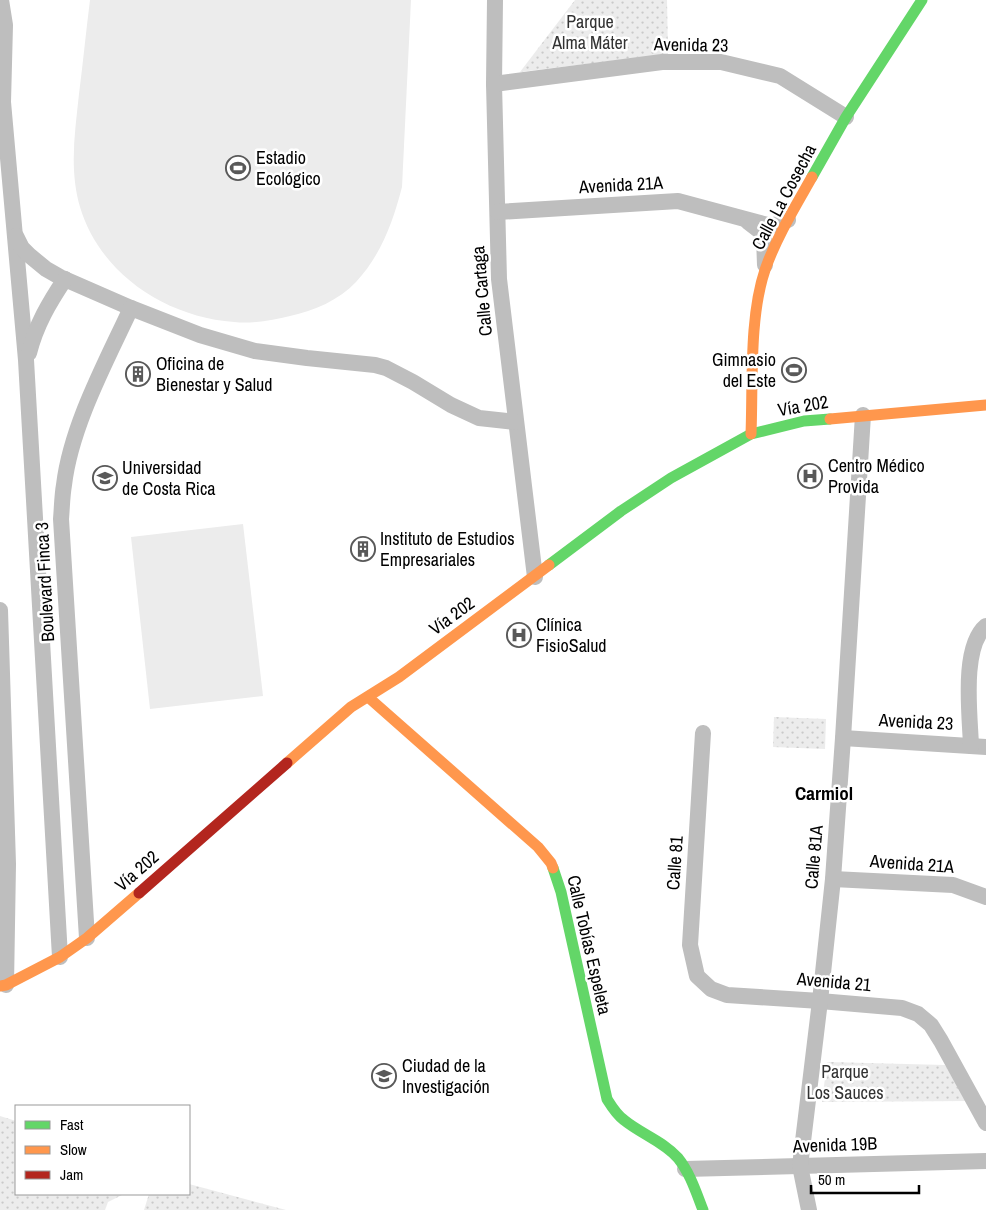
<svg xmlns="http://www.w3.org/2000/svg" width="986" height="1210" font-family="'Archivo Narrow',sans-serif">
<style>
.green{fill:url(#green-dots)}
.pitch{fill:#ececec}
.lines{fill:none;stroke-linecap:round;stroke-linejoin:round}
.street{stroke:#bebebe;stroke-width:16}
.fast{stroke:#63d668;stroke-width:11}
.slow{stroke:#ff974d;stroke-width:11}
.jam{stroke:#b3261e;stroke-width:11}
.labels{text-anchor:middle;stroke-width:5;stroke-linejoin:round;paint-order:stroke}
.park-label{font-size:18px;fill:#333;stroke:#fff}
.street-label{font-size:18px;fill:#000;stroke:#fff}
.poi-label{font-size:18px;fill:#000;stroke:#fff;text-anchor:start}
.neighbourhood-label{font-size:19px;font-weight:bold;fill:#000;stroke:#fff}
</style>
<defs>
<pattern id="green-dots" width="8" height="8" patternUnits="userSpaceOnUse" patternTransform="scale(1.25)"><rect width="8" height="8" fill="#ececec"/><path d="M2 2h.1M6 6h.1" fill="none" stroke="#c9c9c9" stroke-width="1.8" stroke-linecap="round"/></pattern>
</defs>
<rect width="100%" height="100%" fill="#fff"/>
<g class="green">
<polygon points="575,0 667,0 668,54 520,72"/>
<polygon points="774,717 826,719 825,749 773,747"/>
<polygon points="827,1062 945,1065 967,1101 822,1102"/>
<polygon points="0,1116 16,1121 16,1194 124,1194 108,1202 105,1210 0,1210"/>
<polygon points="189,1184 286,1210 144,1210 149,1194 189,1194"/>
</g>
<g class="pitch">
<path d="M90,0H411L402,187C393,222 381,255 356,282C339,300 314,311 290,316C273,320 253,324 234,322C166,317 100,274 80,207C69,169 75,132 79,94C83,63 86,31 90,0Z"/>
<polygon points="243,524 263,696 150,709 131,537"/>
</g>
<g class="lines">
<g class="street">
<polyline points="1,0 5,25 3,102 26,360 60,957"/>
<polyline points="495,0 494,84 499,279 535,577"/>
<polyline points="494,84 662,62 721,62 780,76 846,117"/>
<polyline points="498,212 678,201 771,226 788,220"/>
<polyline points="748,222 761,232 764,238 765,265"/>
<polyline points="16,236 22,248 29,255 46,269 60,277 131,308 200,335 255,351 307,358 375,365 386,368 413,382 451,405 479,418 516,422"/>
<path d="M29,353C36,325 49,303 65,279"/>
<polyline points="0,610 8,864 6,985"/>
<polyline points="703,733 690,945 697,976 711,989 727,995 820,1001 902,1008 918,1014 931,1025 941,1041 986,1123"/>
<polyline points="843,738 986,747"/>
<path d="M971,746C970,715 961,647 986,626"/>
<polyline points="833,879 953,885 986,897"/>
<path d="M87,938L61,519C62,508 62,496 64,485C71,426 106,362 131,308"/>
<polyline points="685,1169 986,1161"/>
<polyline points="809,1210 800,1166 820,1001 833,879 843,738 863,415"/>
</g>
<g class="fast">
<polyline points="812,177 846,117 922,0"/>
<polyline points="549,565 621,511 671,478 751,434 804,421 830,419"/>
<path d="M553,868L561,892L607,1099C612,1107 616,1114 624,1120C641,1134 663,1141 678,1158C690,1173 696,1192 703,1210"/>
</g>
<g class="slow">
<polyline points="830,419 986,405"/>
<path d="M751,434C753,384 749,317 765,270C776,238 795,207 812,177"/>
<polyline points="368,697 538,847 551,863 553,868"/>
<polyline points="287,763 351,707 399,677 549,565"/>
<polyline points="0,986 6,985 60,957 87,938 139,893"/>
</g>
<polyline class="jam" points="139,893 287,763"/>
</g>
<defs>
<symbol id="stadium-ring" viewBox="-11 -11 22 22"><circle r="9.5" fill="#fff" stroke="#595959" stroke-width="1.5"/><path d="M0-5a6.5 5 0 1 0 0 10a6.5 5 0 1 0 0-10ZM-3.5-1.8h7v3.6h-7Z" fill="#595959"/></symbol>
<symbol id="building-ring" viewBox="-11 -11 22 22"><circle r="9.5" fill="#fff" stroke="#595959" stroke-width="1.5"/><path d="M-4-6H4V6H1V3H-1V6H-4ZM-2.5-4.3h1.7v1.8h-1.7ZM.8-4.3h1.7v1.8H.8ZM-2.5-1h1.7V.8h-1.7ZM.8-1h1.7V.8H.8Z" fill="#595959"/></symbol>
<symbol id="hospital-ring" viewBox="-11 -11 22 22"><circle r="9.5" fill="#fff" stroke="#595959" stroke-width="1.5"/><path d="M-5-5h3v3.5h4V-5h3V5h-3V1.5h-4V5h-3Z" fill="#595959"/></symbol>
<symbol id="university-ring" viewBox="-11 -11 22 22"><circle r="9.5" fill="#fff" stroke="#595959" stroke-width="1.5"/><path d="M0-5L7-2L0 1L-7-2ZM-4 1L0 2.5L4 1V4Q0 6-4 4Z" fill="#595959"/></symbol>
</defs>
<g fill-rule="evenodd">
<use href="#stadium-ring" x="224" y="154" width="28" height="28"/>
<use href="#stadium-ring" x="780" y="356" width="28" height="28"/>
<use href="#building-ring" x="124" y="360" width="28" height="28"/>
<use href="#hospital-ring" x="796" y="462" width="28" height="28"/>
<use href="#university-ring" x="91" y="464" width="28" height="28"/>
<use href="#building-ring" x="349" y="535" width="28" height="28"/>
<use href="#hospital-ring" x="505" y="621" width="28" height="28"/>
<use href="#university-ring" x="370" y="1062" width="28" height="28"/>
</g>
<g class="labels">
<g class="park-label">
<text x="590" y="28">Parque<tspan x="590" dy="21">Alma Máter</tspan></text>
<text x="845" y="1078">Parque<tspan x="845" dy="21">Los Sauces</tspan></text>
</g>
<g class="street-label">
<text transform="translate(691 45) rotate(1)" y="6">Avenida 23</text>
<text transform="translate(621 185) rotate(-3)" y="6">Avenida 21A</text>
<text transform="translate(784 197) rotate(-62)" y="6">Calle La Cosecha</text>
<text transform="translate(482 291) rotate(-95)" y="6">Calle Cartaga</text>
<text transform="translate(803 406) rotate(-10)" y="6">Vía 202</text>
<text transform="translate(45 582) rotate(-93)" y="6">Boulevard Finca 3</text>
<text transform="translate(452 616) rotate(-36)" y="6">Vía 202</text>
<text transform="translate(916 722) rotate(3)" y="6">Avenida 23</text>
<text transform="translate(814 857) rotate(-85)" y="6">Calle 81A</text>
<text transform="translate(675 863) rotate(-86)" y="6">Calle 81</text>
<text transform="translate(912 864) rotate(4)" y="6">Avenida 21A</text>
<text transform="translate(137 871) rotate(-41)" y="6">Vía 202</text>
<text transform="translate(589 945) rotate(77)" y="6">Calle Tobías Espeleta</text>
<text transform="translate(834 982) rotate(5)" y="6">Avenida 21</text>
<text transform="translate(835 1145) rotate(-2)" y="6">Avenida 19B</text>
</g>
<g class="poi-label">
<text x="256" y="164">Estadio<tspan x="256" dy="21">Ecológico</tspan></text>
<text x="776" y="366" text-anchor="end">Gimnasio<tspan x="776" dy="21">del Este</tspan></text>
<text x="156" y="370">Oficina de<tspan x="156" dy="21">Bienestar y Salud</tspan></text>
<text x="828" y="472">Centro Médico<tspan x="828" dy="21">Provida</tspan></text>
<text x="122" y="474">Universidad<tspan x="122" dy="21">de Costa Rica</tspan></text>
<text x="380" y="545">Instituto de Estudios<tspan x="380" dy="21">Empresariales</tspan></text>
<text x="536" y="631">Clínica<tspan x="536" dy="21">FisioSalud</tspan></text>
<text x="402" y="1072">Ciudad de la<tspan x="402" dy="21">Investigación</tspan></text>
</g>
<g class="neighbourhood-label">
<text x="824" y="800">Carmiol</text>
</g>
</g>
<rect x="15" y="1105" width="175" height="90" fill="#ffffff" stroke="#999999"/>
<rect x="25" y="1121" width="25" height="8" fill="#63d668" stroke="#999999"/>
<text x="60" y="1130" font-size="15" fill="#000000">Fast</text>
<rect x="25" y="1146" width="25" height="8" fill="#ff974d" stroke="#999999"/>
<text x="60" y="1155" font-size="15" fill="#000000">Slow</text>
<rect x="25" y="1171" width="25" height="8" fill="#b3261e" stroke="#999999"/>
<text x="60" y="1180" font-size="15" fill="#000000">Jam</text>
<path d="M811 1185v8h108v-8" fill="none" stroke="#000000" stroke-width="2.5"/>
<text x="818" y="1185" font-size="15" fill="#000000" stroke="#ffffff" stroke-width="4" paint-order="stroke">50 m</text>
</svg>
